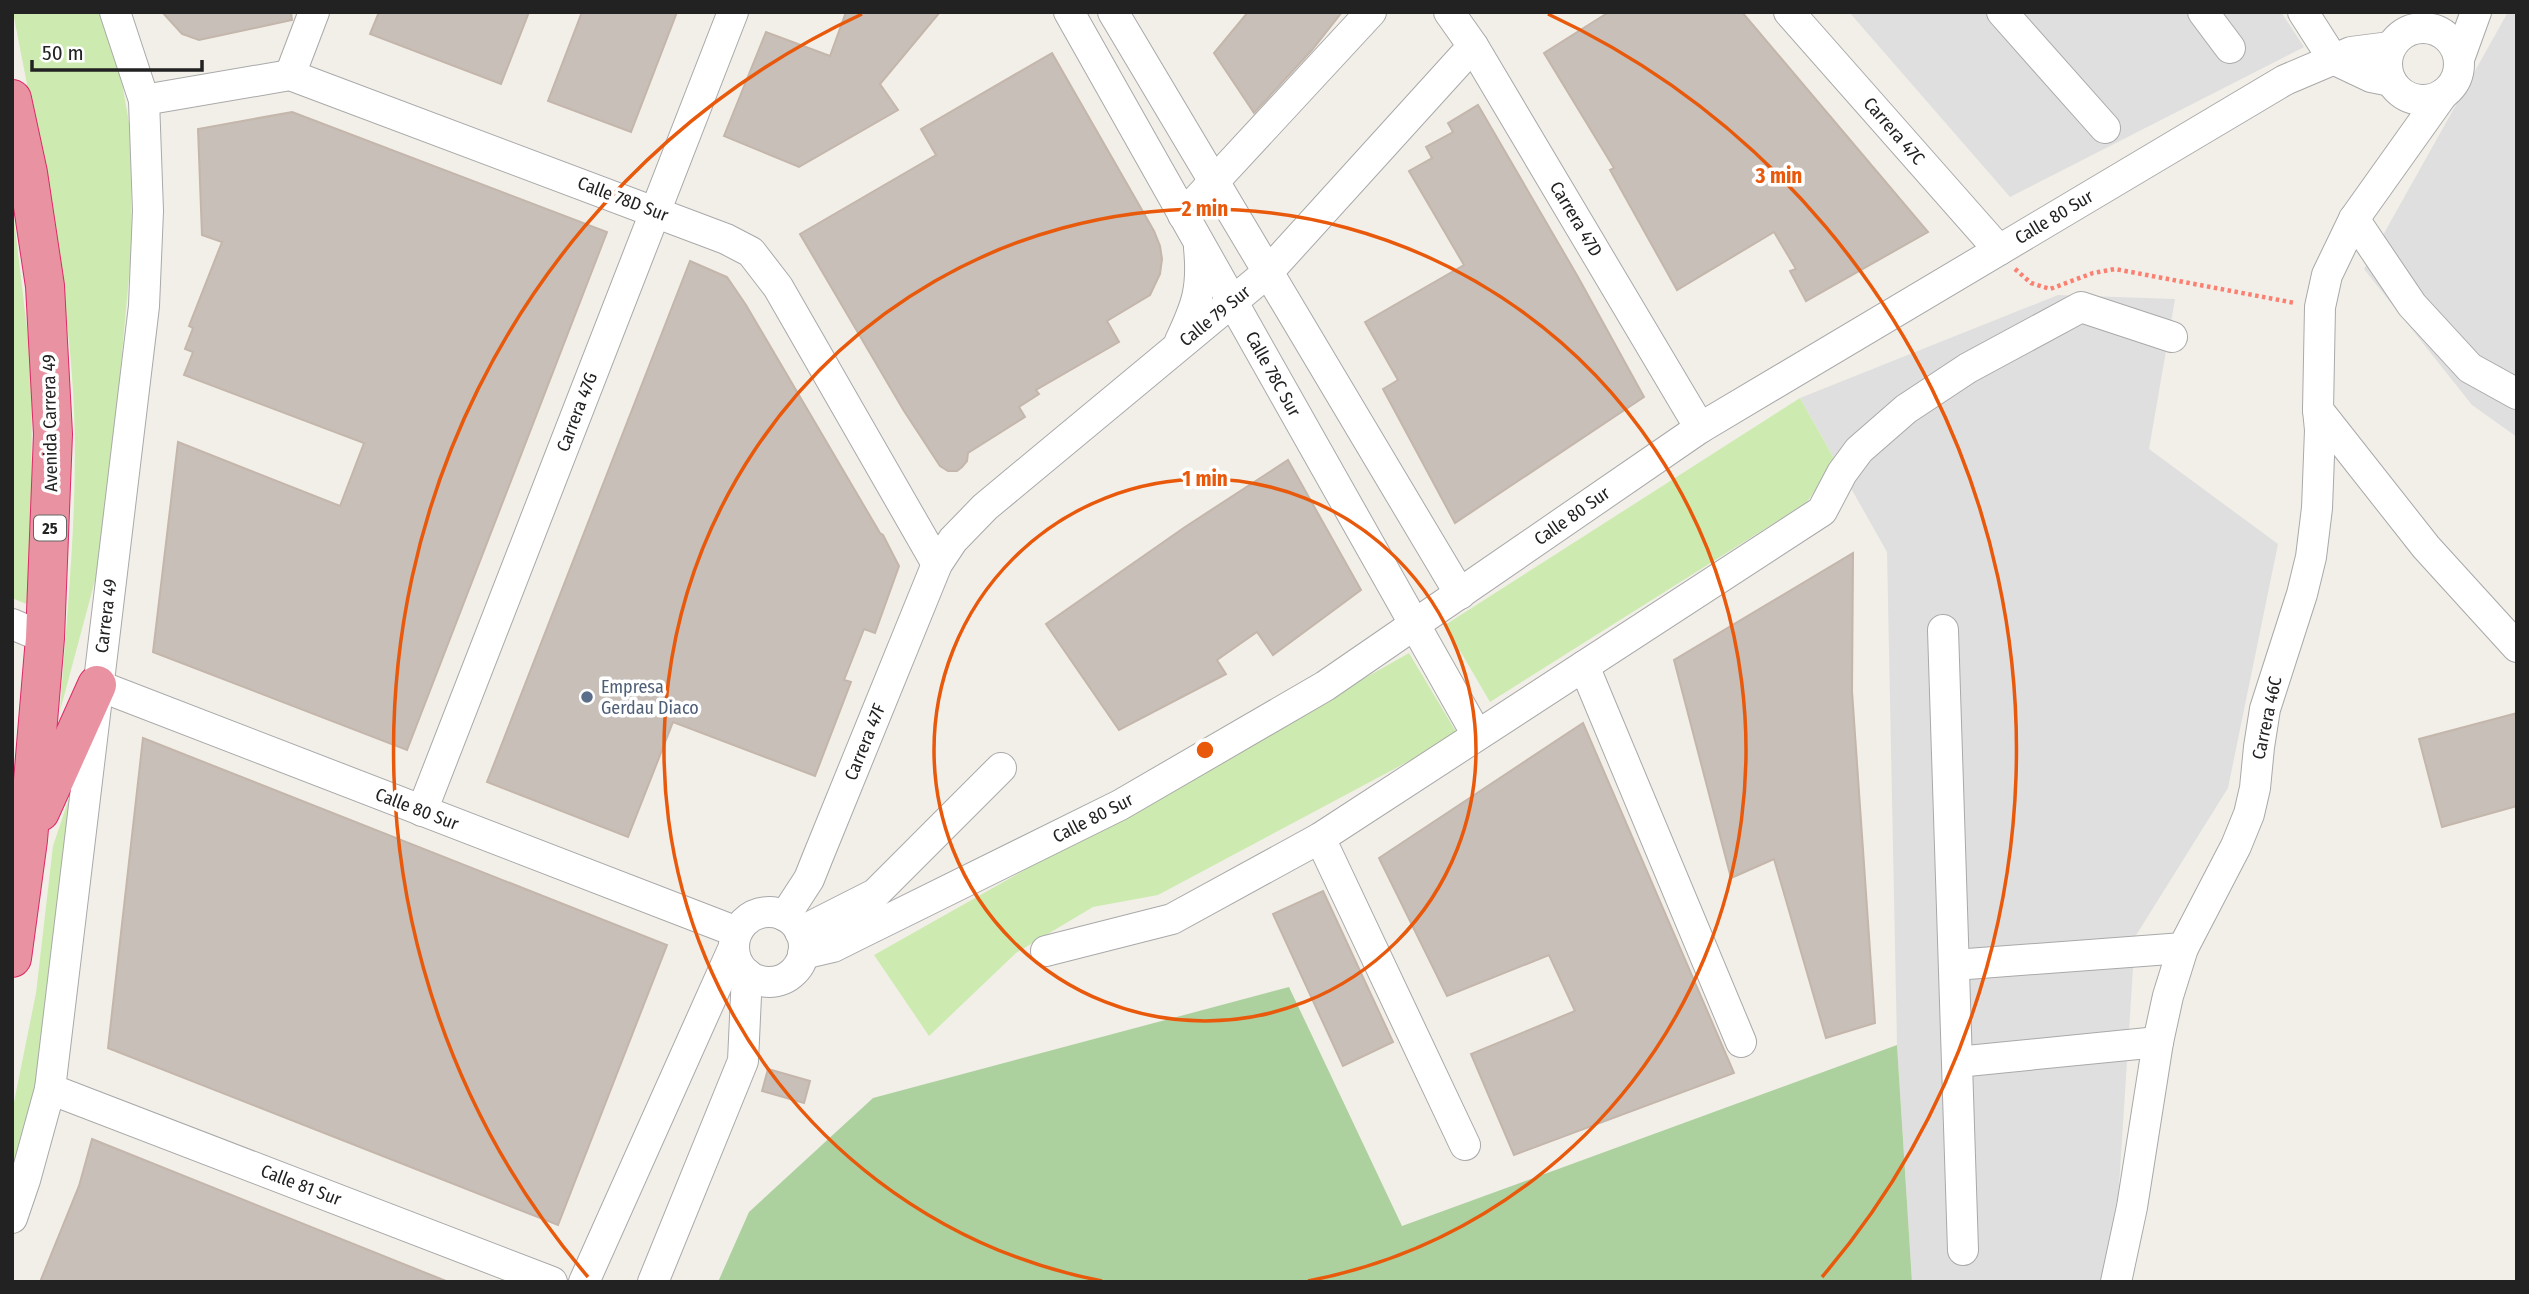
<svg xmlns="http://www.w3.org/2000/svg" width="2529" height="1294" font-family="'Fira Sans Condensed',sans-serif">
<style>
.residential{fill:#e0dfdf}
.grass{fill:#cdebb0}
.forest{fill:#add19e}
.building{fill:#c7bfb8;stroke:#c4b6ab;stroke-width:2}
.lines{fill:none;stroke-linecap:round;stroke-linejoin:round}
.minor-casing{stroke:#a9a9a9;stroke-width:32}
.highway-casing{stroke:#dc2a67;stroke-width:40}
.path{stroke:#fa8072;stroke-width:4.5;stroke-dasharray:3.5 3.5;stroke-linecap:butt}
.minor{stroke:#fff;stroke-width:30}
.highway{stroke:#e892a2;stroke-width:38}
.ring{fill:none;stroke:#e8590c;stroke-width:3.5}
.service-dot{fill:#5c6f8a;stroke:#fff;stroke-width:2.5}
.labels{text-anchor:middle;stroke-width:7;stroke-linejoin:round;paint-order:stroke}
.shield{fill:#fff;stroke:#646464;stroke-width:2}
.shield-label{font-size:16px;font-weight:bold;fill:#222}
.street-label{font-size:18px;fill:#222;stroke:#fff}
.service-label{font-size:18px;fill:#4e5e75;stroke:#fff;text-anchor:start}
.centre{fill:#e8590c;stroke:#fff;stroke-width:3.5}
.ring-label{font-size:21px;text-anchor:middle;font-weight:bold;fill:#e8590c;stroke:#fff;stroke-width:7;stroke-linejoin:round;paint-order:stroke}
</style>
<rect width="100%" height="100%" fill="#f2efe9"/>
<g class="residential">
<polygon points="1849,12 2281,12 2304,47 2010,197"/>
<polygon points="2508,12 2517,12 2517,437 2472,405 2364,269"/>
<polygon points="2058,295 2175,299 2149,449 2278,544 2228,788 2135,937 2116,1233 2101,1282 1912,1282 1897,1045 1887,552 1800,398"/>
</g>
<g class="grass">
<path d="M13,12H99L115,42L130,129L132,243L117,410L97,573L60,711C67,611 78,510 74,410C68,275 38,144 13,12Z"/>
<polygon points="12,202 32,371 31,606 12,598"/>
<polygon points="1800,398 1836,462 1806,503 1490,702 1445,625"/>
<polygon points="1409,653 1458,735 1158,895 1093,907 1016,953 929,1036 874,955"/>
<polygon points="76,777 45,1069 12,1181 12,1112 36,993 53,846"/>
</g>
<polygon class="forest" points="1289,987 1402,1226 1897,1045 1912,1282 718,1282 749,1212 873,1098"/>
<g class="building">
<polygon points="162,12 291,12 292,20 199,40 182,34"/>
<polygon points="379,12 529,12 501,84 370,34"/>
<polygon points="582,12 677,12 631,132 548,101"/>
<polygon points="846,12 940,12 880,84 898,110 799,167 724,136 766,32 830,56"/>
<polygon points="1248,12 1342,12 1312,50 1254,113 1214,53"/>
<polygon points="1609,12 1742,12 1928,232 1806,301 1790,271 1796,269 1774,232 1677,290 1610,170 1614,168 1544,53"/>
<polygon points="1052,53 1154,231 1160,246 1162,259 1160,274 1150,295 1107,321 1119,342 1036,390 1039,394 1019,407 1025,417 968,453 967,461 962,467 957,471 948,471 940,466 904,411 800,234 936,155 921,129"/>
<polygon points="1478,105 1578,277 1644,397 1455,523 1383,389 1398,380 1365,322 1464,265 1409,171 1432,158 1426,147 1453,132 1448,123"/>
<polygon points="292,112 607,232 407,750 153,652 178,442 340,506 364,443 184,375 193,352 185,349 193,328 189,326 222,242 202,235 198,129"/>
<polygon points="690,261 727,277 746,305 880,533 883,535 899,566 875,633 864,629 844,680 851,682 815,776 673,722 628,837 487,782"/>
<polygon points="1288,460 1361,590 1273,655 1257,632 1217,660 1226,674 1119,730 1046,624 1185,527"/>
<polygon points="1853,553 1852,691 1875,1023 1826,1038 1774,859 1731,878 1674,660"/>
<polygon points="2517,713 2517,806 2442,827 2419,739"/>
<polygon points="1583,723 1734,1073 1514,1155 1471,1054 1575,1011 1549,955 1447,996 1379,858"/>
<polygon points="143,738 667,945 558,1225 108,1048"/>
<polygon points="1323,891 1393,1042 1343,1066 1273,914"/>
<polygon points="768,1069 810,1081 804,1103 762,1091"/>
<polygon points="92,1139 446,1281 446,1282 40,1282 79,1186"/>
</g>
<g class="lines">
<defs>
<g id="minor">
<polyline points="1069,12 1477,735"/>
<polyline points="1113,12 1460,594"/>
<polyline points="1449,12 1473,46 1700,428"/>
<polyline points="1789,12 1999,250"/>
<polyline points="2002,12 2105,128"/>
<polyline points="2203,12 2230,48"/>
<polyline points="2303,12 2333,59 2371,77 2391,81"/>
<circle cx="2423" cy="64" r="36"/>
<polyline points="2459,59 2476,12"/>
<polyline points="290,75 314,12"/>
<polyline points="144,100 290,75 726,239 751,252 778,287 937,564"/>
<polyline points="1183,215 1371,12"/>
<polyline points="2354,219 2412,305 2470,368 2517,394"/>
<path d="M1180,341C1197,305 1203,288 1199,248"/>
<polyline points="2318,410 2426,547 2517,647"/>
<polyline points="12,624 45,638"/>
<polyline points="1943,630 1963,1250"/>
<polyline points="1584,666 1741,1042"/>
<polyline points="97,685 737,932"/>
<polyline points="422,811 733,12"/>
<polyline points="1320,838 1465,1145"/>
<circle cx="769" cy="947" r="35"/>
<polyline points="785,916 809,879 817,859 937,564 953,540 985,507 1268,272 1473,46"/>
<polyline points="800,932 875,894 1001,768"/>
<polyline points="1046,951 1172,919 1320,838 1822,511 1842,473 1859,450 1906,409 1968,368 2081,307 2172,337"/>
<polyline points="803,954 833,947 855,936 1120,805 1325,686 1700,428 2285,80 2351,52 2390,47"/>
<polyline points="1954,965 2183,948"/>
<polyline points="1957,1062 2158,1042"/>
<polyline points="50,1089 552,1282"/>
<polyline points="12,1218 25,1180 50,1089 144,306 148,211 144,100 115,12"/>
<polyline points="584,1282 733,949"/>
<polyline points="653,1282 743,1061 747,974"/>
<polyline points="2116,1282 2132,1207 2158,1042 2168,996 2183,948 2236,846 2249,814 2255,788 2259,747 2265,709 2302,594 2311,557 2317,508 2320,430 2318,410 2320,307 2327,275 2354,219 2443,94"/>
</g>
<g id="highway">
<polyline points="12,99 28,173 45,286 53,434 45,638 28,840 12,958"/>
<polyline points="40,812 97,685"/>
</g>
</defs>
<use href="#minor" class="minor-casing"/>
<use href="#highway" class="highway-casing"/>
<polyline class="path" points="2015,269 2031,283 2050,289 2093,273 2115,269 2295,303"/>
<use href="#minor" class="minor"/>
<use href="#highway" class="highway"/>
</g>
<g class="ring">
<circle cx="1205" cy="750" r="271"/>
<path d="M1102 1281A541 541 0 1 1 1308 1281"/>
<path d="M588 1277A812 812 0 0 1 862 14M1548 14A812 812 0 0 1 1822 1277"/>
</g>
<circle class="service-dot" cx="587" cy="697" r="7"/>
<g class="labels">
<rect class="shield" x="34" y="515.5" width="32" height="25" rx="5"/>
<g class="shield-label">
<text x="50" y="534">25</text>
</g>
<g class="street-label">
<text transform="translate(1894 131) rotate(49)" y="6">Carrera 47C</text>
<text transform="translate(623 199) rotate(21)" y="6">Calle 78D Sur</text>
<text transform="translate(2054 217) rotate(-31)" y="6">Calle 80 Sur</text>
<text transform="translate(1576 219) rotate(59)" y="6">Carrera 47D</text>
<text transform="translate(1215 316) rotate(-39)" y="6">Calle 79 Sur</text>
<text transform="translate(1273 374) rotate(61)" y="6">Calle 78C Sur</text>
<text transform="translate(577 412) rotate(-69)" y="6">Carrera 47G</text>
<text transform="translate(50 423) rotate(-91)" y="6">Avenida Carrera 49</text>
<text transform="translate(1572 516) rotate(-35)" y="6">Calle 80 Sur</text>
<text transform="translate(106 616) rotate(-83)" y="6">Carrera 49</text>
<text transform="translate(2267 718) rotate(-78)" y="6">Carrera 46C</text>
<text transform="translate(865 742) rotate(-68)" y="6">Carrera 47F</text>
<text transform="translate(417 809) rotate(21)" y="6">Calle 80 Sur</text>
<text transform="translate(1093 818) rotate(-27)" y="6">Calle 80 Sur</text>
<text transform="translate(301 1185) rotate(21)" y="6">Calle 81 Sur</text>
</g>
<g class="service-label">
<text x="601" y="693">Empresa<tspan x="601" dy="21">Gerdau Diaco</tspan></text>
</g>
</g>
<circle cx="1205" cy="750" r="10" class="centre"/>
<g class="ring-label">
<text x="1779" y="183">3 min</text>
<text x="1205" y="216">2 min</text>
<text x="1205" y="486">1 min</text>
</g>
<rect width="2529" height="1294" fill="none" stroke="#222222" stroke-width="28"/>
<path d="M32 60v10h170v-10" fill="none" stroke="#222222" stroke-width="3.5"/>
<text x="42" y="60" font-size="21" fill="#222222" stroke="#ffffff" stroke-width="5" paint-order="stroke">50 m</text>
</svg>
